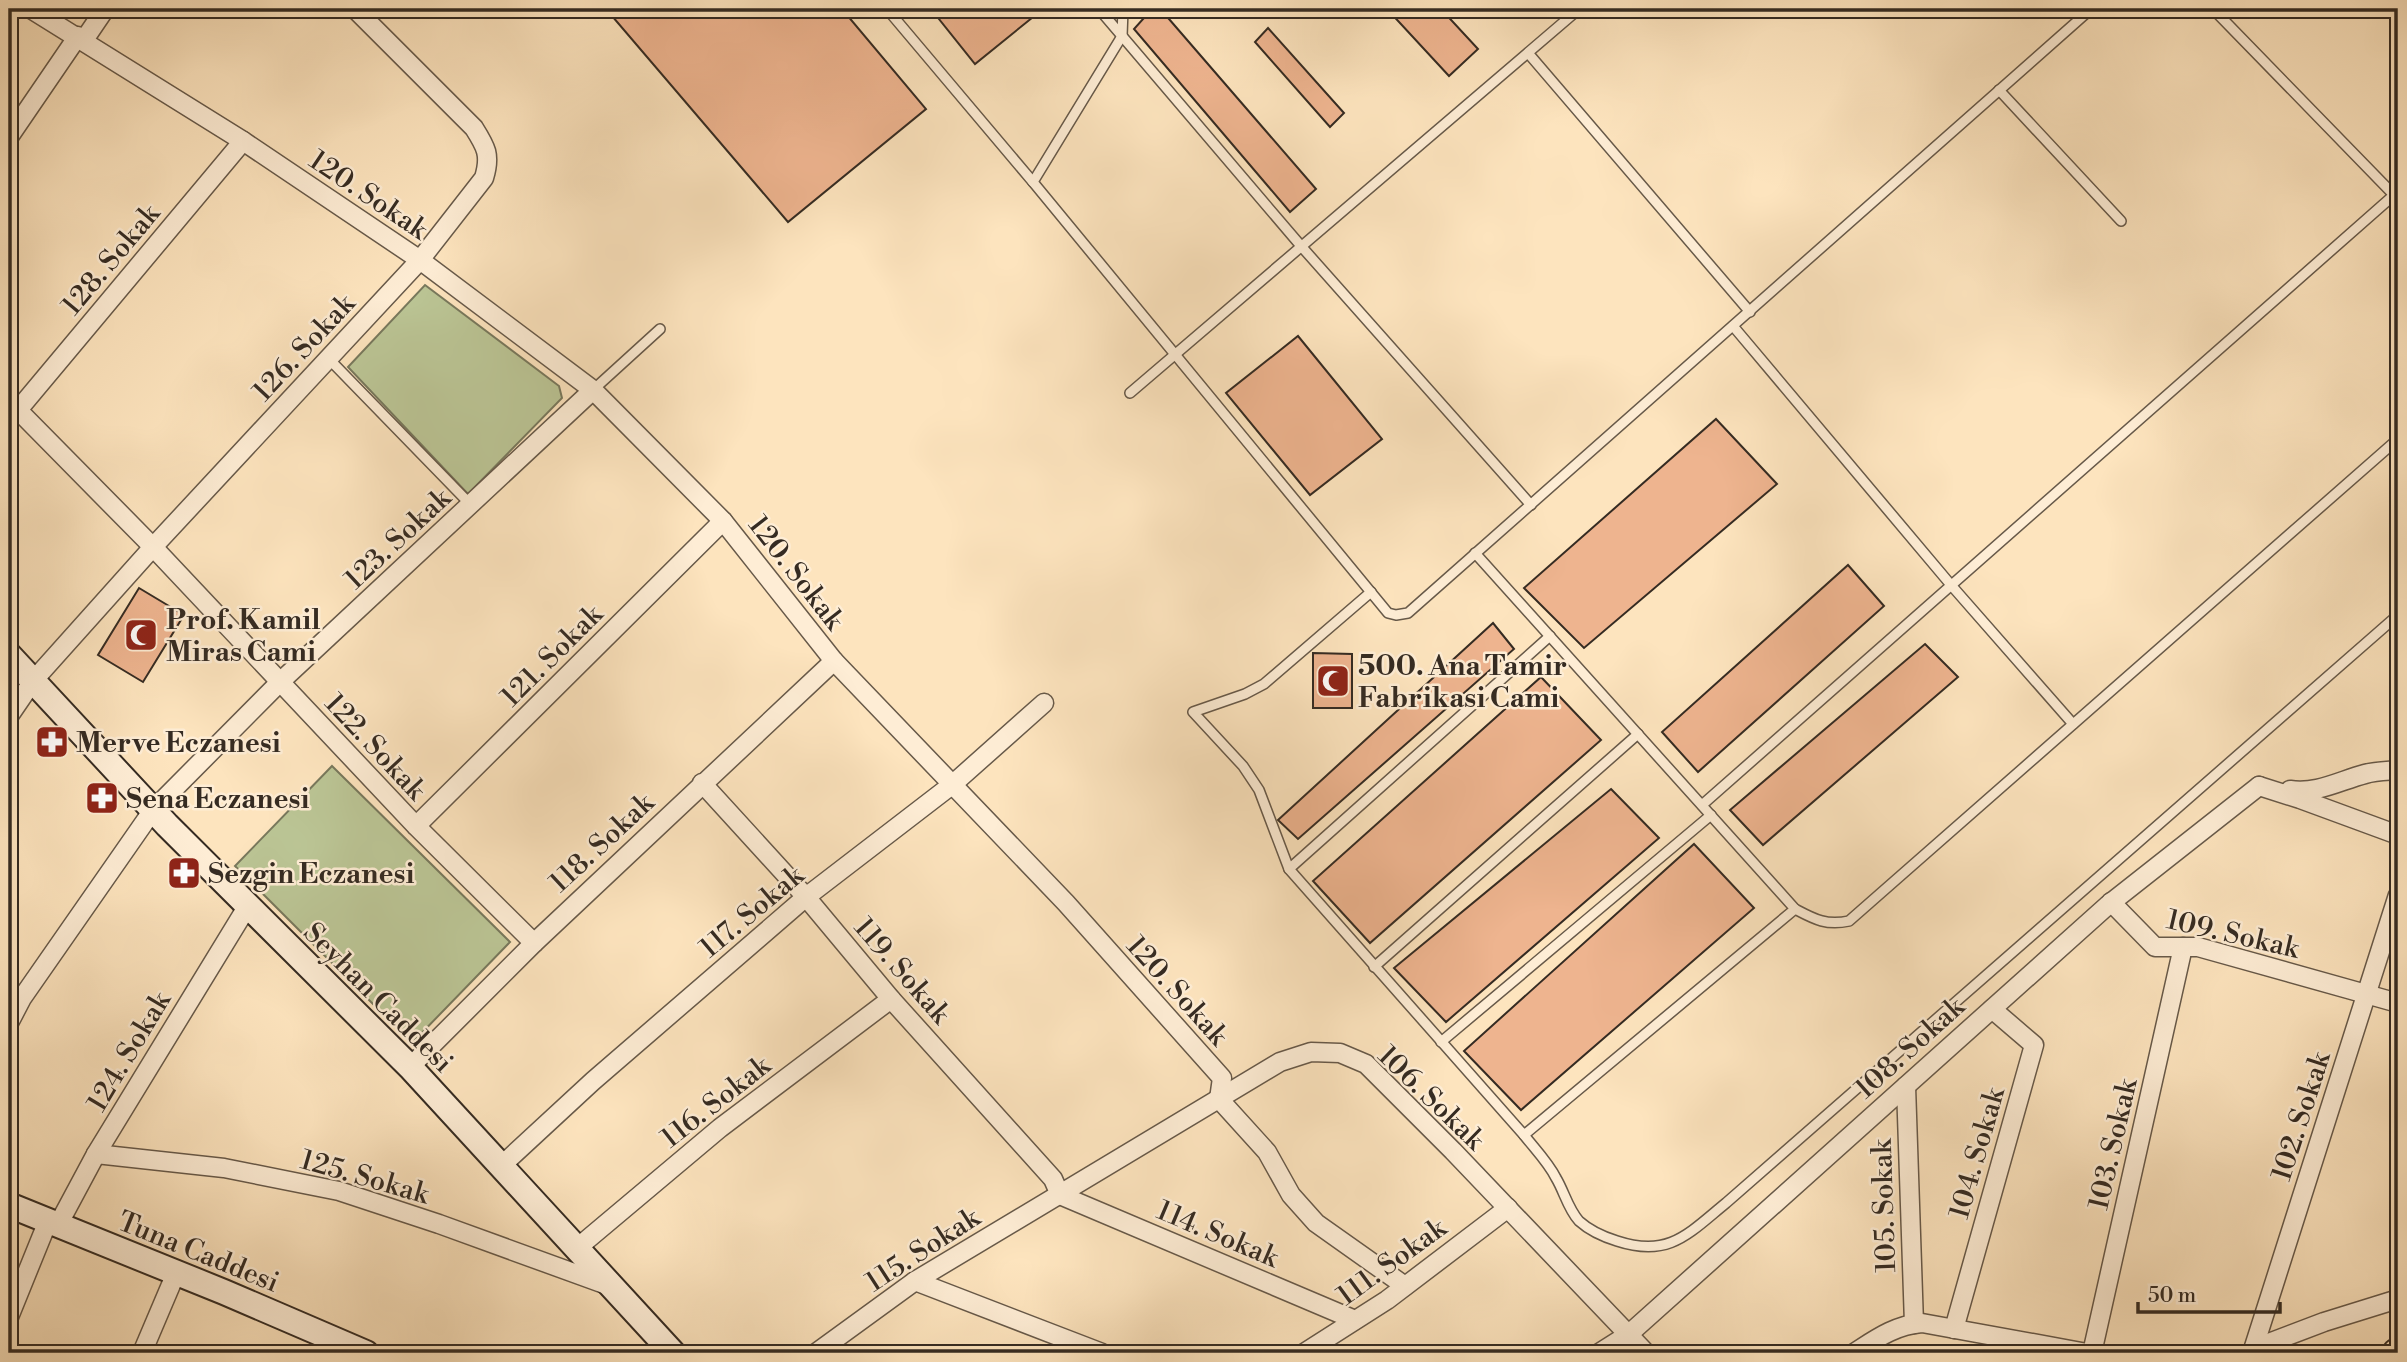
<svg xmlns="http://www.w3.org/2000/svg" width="2407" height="1362" font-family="'Libre Bodoni',serif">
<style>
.green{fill:#bbc595;stroke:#78785c;stroke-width:2}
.building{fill:#eeb48f;stroke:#352b22;stroke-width:2}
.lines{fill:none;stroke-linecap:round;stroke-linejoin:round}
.lane-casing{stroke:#675949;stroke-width:12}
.street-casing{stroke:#675949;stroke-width:21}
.secondary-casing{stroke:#352b22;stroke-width:28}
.primary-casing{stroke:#352b22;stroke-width:32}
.lane{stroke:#feedd5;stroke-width:9}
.street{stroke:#feedd5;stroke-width:18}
.secondary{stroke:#feedd5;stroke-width:24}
.primary{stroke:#fde4be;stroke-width:28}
.labels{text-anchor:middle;stroke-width:5;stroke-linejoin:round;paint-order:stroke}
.street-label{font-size:28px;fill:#352b22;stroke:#feedd5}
.poi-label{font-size:28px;font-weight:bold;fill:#352b22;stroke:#feedd5;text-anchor:start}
</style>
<rect width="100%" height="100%" fill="#fde4be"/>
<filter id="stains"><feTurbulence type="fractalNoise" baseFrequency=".00286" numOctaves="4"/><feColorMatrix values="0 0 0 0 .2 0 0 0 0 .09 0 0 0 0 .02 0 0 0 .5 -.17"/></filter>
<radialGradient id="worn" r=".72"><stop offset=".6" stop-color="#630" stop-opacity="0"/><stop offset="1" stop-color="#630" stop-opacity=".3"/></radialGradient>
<g class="green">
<polygon points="425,285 559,386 562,398 468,494 348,367"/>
<polygon points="332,766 510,942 412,1043 235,866"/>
</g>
<g class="building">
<polygon points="606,9 842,9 926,109 788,222"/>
<polygon points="931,9 1043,9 975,64"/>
<polygon points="1152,9 1180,9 1169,19 1316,189 1290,212 1134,29"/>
<polygon points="1387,9 1441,9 1478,49 1449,76"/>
<polygon points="1268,28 1344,113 1330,127 1255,42"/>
<polygon points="1298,336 1382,439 1310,495 1226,393"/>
<polygon points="1716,419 1777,484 1584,648 1524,588"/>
<polygon points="1848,565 1884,606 1698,772 1662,732"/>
<polygon points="139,588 184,615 143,682 98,655"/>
<polygon points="1493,623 1514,649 1298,839 1278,820"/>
<polygon points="1925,644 1958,677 1763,845 1730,810"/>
<polygon points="1313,653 1352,654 1352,708 1313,708"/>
<polygon points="1541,677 1601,740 1370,943 1313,881"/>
<polygon points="1611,789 1659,838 1446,1022 1394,968"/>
<polygon points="1694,844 1754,908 1521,1110 1464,1051"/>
</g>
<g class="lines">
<defs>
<g id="lane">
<polyline points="887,9 1033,182"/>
<polyline points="1099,9 1301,246 1531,505"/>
<polyline points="1123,9 1122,36 1033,182 1388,613 1396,615 1408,613 2091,9"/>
<polyline points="2213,9 2394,195"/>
<polyline points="1528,53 1750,312"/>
<polyline points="1999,90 2121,221"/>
<polyline points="1733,326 1951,585 2073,724"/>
<polyline points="328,358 471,505"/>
<polyline points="593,390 660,329"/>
<polyline points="1130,393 1579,9"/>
<polyline points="1371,592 1264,684 1245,694 1193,712 1243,766 1259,790 1289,869 1524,1135 1795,909 1475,553"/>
<polyline points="1702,805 2394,195 2398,200"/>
<polyline points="1289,869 1550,636"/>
<path d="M1795,909C1814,919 1826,926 1849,921L2398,439"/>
<polyline points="1374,967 1638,734"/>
<polyline points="1441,1042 1711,815"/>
<path d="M1524,1135C1534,1148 1548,1162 1556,1178C1564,1191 1568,1209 1579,1221C1589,1230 1604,1237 1617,1241C1669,1258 1688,1234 1726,1203L2398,615"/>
</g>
<g id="street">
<polyline points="31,9 243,141 420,260 593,390 723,521 834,661 1066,903 1222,1078 1219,1099 1267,1152 1291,1195 1316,1223 1405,1286"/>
<polyline points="84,40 105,9"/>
<polyline points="9,137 78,36"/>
<polyline points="9,401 153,547 416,826 534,943"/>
<polyline points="18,410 243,141"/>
<path d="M9,716L33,681L153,547L420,260L484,178C491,155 486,147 474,128L355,9"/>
<polyline points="702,783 806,897 891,999 1053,1179 1060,1195"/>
<polyline points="2259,786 2300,799 2398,835"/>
<path d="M2290,790C2317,794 2339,781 2365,774C2376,771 2387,771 2398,770"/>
<polyline points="416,826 723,521"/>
<polyline points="2111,902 2155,947 2198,947 2398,1003"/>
<polyline points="9,1023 22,998 153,810 280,682 593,390"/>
<polyline points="410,1067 534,943 834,661"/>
<polyline points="1906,1086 1914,1324"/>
<polyline points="96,1154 224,1168 339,1191 439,1224 607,1285"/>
<polyline points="500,1167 593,1081 806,897 953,784 1044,703"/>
<polyline points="1060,1195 1355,1320"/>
<polyline points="58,1225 96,1154 247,907"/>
<polyline points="576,1249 720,1128 891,999"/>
<polyline points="915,1281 1102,1353"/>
<polyline points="9,1317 48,1221"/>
<polyline points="1954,1329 2034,1045 1992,1009"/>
<polyline points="2253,1349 2324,1322 2398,1299"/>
<polyline points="142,1353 176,1273"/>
<polyline points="816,1353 915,1281 1280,1062 1311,1052 1340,1053 1366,1064 1453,1151 1646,1353"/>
<polyline points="1304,1353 1387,1300 1508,1208"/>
<polyline points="1599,1353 1629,1334 2108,905 2259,786"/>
<path d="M1854,1353C1876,1339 1895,1325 1922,1323L2087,1353"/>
<polyline points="2092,1353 2183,947"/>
<polyline points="2252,1353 2398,895"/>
</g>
<g id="secondary">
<polyline points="9,655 167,825 410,1067 673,1353"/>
<polyline points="9,1205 224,1292 366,1353"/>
</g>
<polyline id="primary" points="2397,1353 2398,1353"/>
</defs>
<use href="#lane" class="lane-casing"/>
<use href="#street" class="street-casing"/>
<use href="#secondary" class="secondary-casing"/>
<use href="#primary" class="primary-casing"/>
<use href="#lane" class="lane"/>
<use href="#street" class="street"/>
<use href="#secondary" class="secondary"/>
<use href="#primary" class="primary"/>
</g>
<defs>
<symbol id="mosque-square" viewBox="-11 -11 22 22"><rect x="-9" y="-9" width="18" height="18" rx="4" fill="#8f2418" stroke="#feedd5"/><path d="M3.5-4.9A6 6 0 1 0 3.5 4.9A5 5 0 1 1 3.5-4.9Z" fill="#fff"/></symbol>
<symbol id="pharmacy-square" viewBox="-11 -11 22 22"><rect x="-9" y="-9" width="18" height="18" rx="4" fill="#8f2418" stroke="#feedd5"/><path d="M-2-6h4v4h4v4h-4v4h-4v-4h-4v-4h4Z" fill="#fff"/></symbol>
</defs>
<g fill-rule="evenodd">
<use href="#mosque-square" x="122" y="616" width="38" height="38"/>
<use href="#mosque-square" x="1314" y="662" width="38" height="38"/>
<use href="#pharmacy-square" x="33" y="723" width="38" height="38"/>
<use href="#pharmacy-square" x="83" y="779" width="38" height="38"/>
<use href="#pharmacy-square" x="165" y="854" width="38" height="38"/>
</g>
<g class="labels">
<g class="street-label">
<text transform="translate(369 194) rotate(34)" y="10">120. Sokak</text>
<text transform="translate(110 259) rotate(-50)" y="10">128. Sokak</text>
<text transform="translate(303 347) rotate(-47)" y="10">126. Sokak</text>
<text transform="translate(397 538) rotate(-43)" y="10">123. Sokak</text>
<text transform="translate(797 572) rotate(52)" y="10">120. Sokak</text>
<text transform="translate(551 655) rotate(-45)" y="10">121. Sokak</text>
<text transform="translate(376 746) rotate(47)" y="10">122. Sokak</text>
<text transform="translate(601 842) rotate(-43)" y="10">118. Sokak</text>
<text transform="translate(751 911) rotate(-40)" y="10">117. Sokak</text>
<text transform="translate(2233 933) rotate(13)" y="10">109. Sokak</text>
<text transform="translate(903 970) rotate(49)" y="10">119. Sokak</text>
<text transform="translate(1178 990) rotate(48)" y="10">120. Sokak</text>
<text transform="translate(379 997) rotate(45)" y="10">Seyhan Caddesi</text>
<text transform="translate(1909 1047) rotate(-42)" y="10">108. Sokak</text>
<text transform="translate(128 1051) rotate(-59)" y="10">124. Sokak</text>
<text transform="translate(1432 1097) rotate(44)" y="10">106. Sokak</text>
<text transform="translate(715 1101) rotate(-38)" y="10">116. Sokak</text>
<text transform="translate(2300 1116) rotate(-72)" y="10">102. Sokak</text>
<text transform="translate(2112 1144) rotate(-77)" y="10">103. Sokak</text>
<text transform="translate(1976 1153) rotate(-74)" y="10">104. Sokak</text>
<text transform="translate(365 1176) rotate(16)" y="10">125. Sokak</text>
<text transform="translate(1883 1206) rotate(-92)" y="10">105. Sokak</text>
<text transform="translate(1218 1233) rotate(23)" y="10">114. Sokak</text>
<text transform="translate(922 1249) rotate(-33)" y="10">115. Sokak</text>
<text transform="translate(199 1251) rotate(22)" y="10">Tuna Caddesi</text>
<text transform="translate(1391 1261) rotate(-36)" y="10">111. Sokak</text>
</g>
<g class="poi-label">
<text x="166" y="629">Prof. Kamil<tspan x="166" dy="32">Miras Cami</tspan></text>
<text x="1358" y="675">500. Ana Tamir<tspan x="1358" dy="32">Fabrikasi Cami</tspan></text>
<text x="76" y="752">Merve Eczanesi</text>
<text x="126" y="808">Sena Eczanesi</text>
<text x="208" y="883">Sezgin Eczanesi</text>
</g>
</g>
<rect width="2407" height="1362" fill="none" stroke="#fde4be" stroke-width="35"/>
<rect x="10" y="10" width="2386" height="1341" fill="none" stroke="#352b22" stroke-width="3.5"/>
<rect x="18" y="18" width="2372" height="1327" fill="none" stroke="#352b22" stroke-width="2"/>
<path d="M2138 1302v10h142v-10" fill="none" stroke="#352b22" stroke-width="3.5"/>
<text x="2148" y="1302" font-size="21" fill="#352b22" stroke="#feedd5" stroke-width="5" paint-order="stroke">50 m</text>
<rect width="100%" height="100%" filter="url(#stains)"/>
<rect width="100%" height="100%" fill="url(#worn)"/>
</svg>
